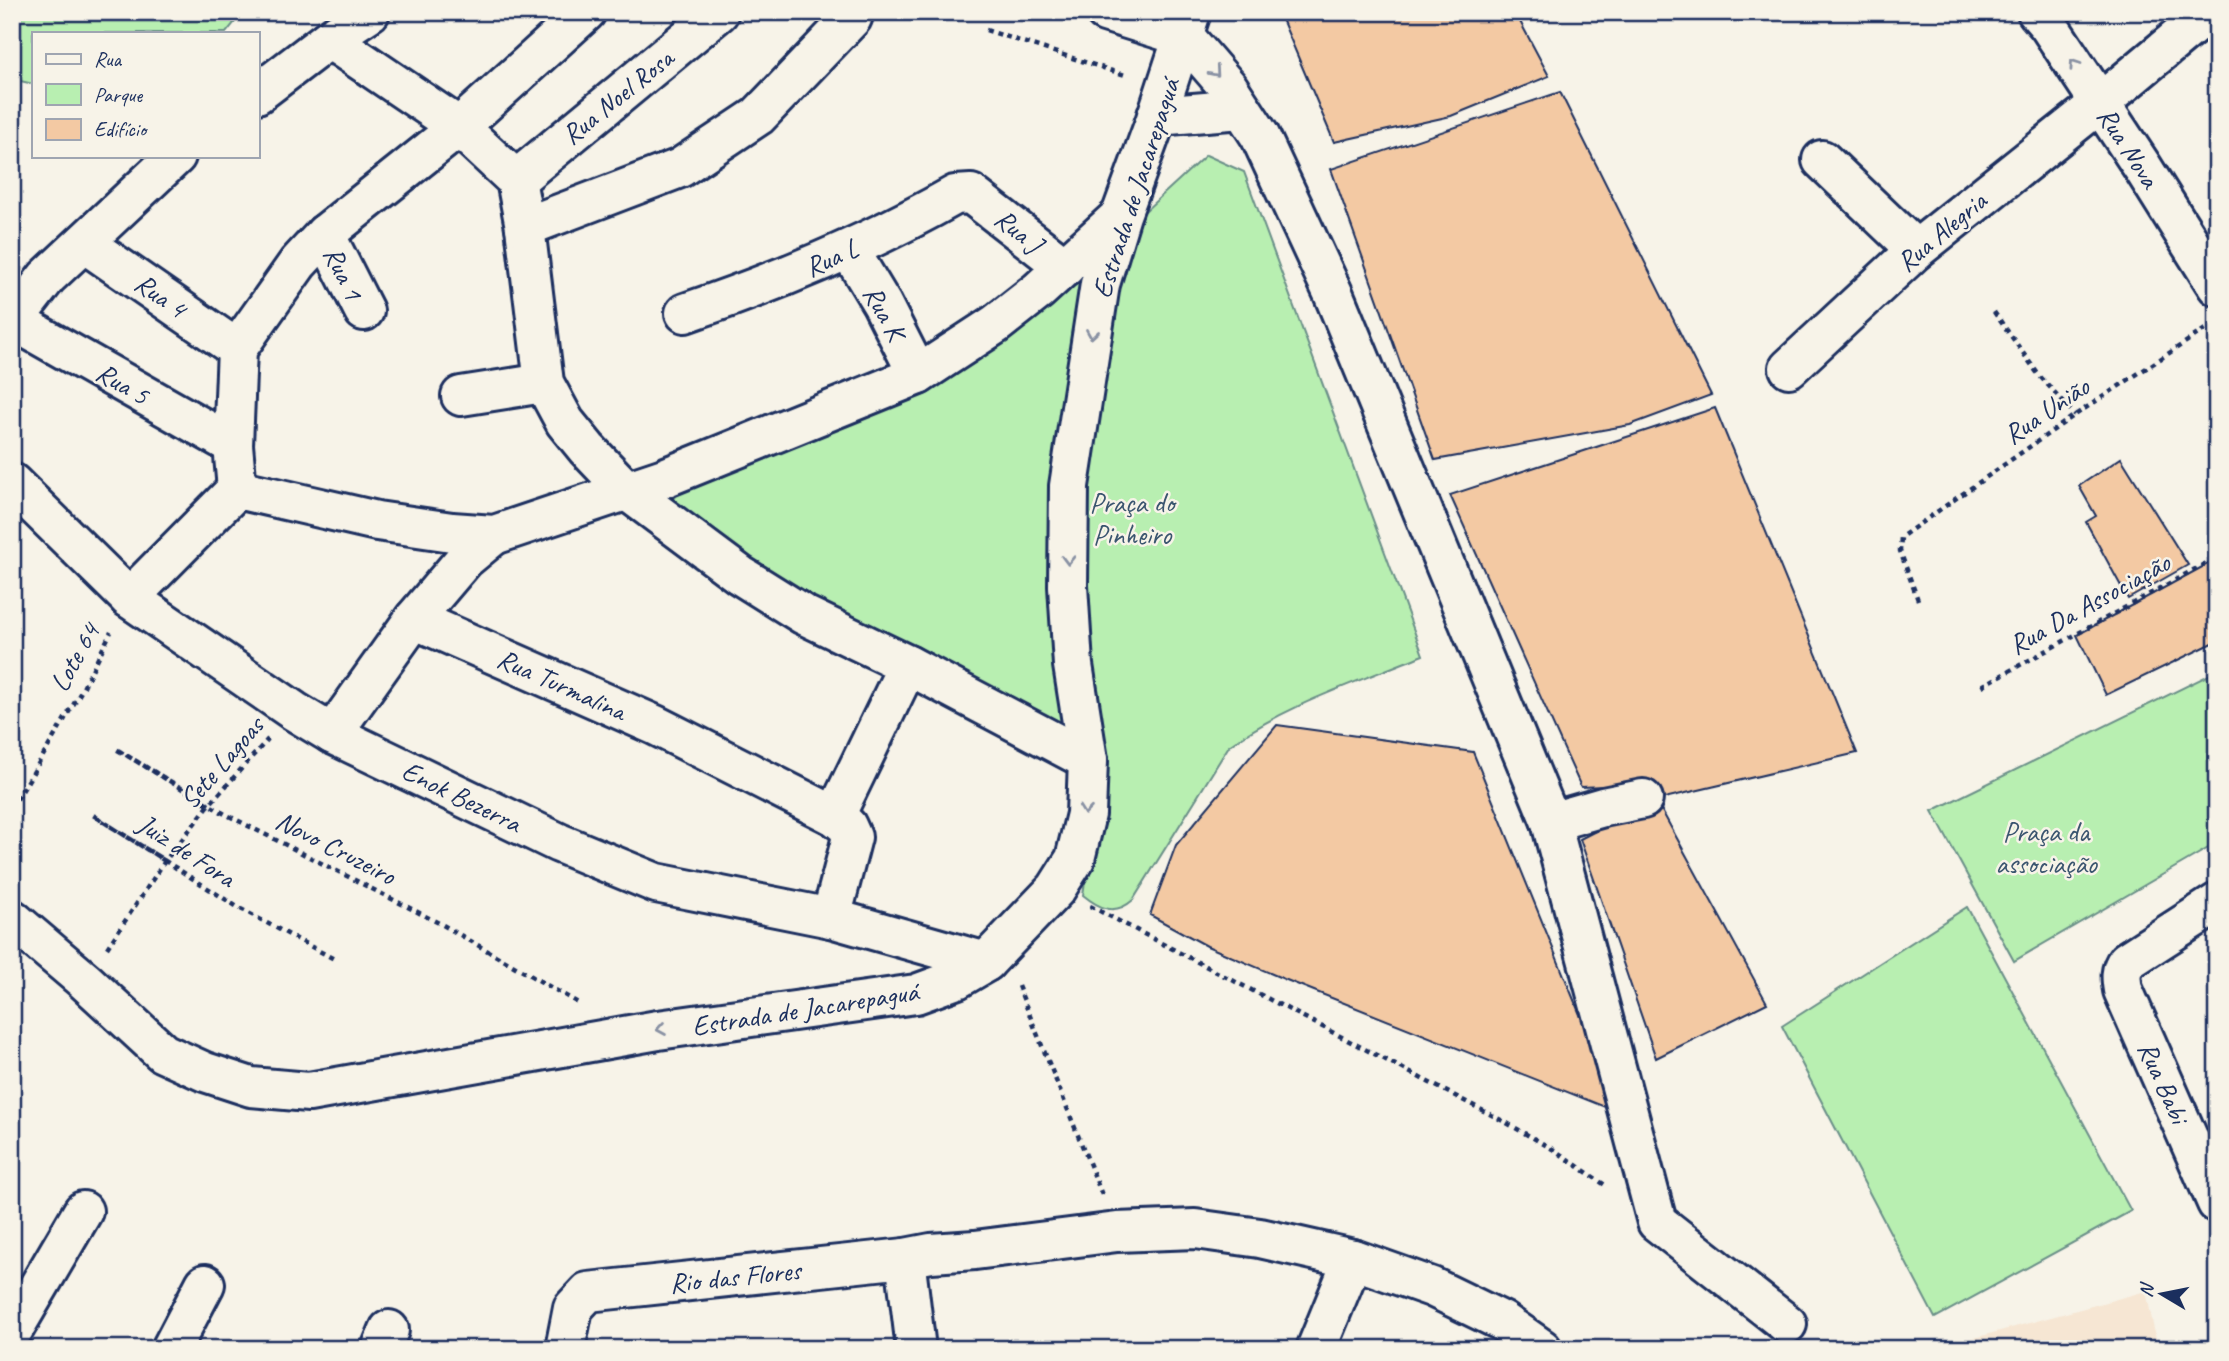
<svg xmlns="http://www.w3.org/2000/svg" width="2229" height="1361" font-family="Caveat,sans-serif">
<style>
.built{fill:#f6e6d3}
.green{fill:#b8efb1;stroke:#6a8f88;stroke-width:2}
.building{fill:#f3c9a3;stroke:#1b2f5e;stroke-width:2}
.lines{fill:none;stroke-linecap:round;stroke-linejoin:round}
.minor-casing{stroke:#1b2f5e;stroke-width:44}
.path{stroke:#1b2f5e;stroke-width:4.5;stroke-dasharray:5 5;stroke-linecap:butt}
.minor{stroke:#f7f3e8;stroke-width:38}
.oneway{stroke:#8991a3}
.labels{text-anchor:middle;stroke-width:5;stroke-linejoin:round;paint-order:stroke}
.street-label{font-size:28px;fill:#1b2f5e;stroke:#f7f3e8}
.park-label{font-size:28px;fill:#3a556f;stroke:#f7f3e8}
</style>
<rect width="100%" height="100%" fill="#f7f3e8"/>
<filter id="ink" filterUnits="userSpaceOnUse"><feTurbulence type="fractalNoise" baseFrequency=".0143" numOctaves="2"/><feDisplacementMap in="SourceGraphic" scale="14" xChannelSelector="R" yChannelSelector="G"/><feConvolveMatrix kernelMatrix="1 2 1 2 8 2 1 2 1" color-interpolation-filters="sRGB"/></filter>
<g filter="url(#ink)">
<polygon class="built" points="2146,1291 2158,1349 1934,1349"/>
<g class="green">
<polygon points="12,12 243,12 226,33 33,33 33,84 12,79"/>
<path d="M1206,155L1244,172L1423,655C1358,682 1287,704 1229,746L1133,900C1115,916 1100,909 1083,895L1099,786L893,648L658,502L799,442L1072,278Z"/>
<polygon points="2217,671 2217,843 2014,961 1932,811"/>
<polygon points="1967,907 2131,1211 1935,1318 1782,1026"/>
</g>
<g class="building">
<polygon points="1279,12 1515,12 1549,76 1451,116 1334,142"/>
<polygon points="1560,92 1711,395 1630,425 1435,460 1331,169"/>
<polygon points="1715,408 1857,753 1656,800 1605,786 1581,787 1450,495"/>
<polygon points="2121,458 2188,565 2128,599 2086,522 2096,516 2079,486"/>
<polygon points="2217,559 2217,641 2106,695 2077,635"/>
<polygon points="1277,725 1473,752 1620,1113 1284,979 1207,946 1150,915 1176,845"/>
<polygon points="1656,800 1767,1003 1656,1058 1580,839"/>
</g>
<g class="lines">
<defs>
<g id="minor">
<polyline points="1105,12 1185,37 1228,87 1260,136 1333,293 1551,822 1657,1222 1787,1324"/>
<polyline points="2037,12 2049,26 2143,168 2217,286"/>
<polyline points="329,39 459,127 516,180 525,227 544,383 565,422 587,449 626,490 740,575 804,615 908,665 1088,760"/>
<polyline points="257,94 329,39 370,12"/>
<polyline points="1157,116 1242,109"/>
<polyline points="1822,160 1916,250"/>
<polyline points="516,180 719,12"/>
<polyline points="525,227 680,168 758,116 852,18 854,12"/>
<polyline points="325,234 364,311"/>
<polyline points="84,243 237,349"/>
<polyline points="850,251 882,304 918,375"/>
<path d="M685,313C779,281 869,244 955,195L971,194L1065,267"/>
<polyline points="14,321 233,445"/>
<polyline points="12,322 47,277 176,156"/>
<polyline points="1789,368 1916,250 2100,103 2209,12"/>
<polyline points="461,396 544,383"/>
<polyline points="12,483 129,598 294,711 332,734 559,843 656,883 831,918 986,962"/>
<polyline points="237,489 233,445 237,349 298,263 325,234 459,127 586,12"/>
<polyline points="129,598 237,489 377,521 452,532 494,535 664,478 918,375 996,324 1038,291 1119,217"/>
<polyline points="414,619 465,559 494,535"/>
<polyline points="332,734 414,619 655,725 835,816 847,826 852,837 831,918"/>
<polyline points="835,816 908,665"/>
<polyline points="1551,822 1603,807 1643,799"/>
<path d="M2217,903L2127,961C2120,970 2121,978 2123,990L2217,1203"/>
<polyline points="12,919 85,981 163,1053 205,1072 251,1087 309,1092 658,1030 916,994 957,979 986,962 1056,889 1075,859 1086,814 1088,760 1073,665 1068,586 1069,486 1100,284 1121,215 1155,122 1191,12"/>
<polyline points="12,1332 83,1211"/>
<polyline points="171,1349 205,1284"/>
<polyline points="381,1349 389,1330"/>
<polyline points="565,1349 573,1308 588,1292 905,1258"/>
<polyline points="916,1349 905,1258 931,1253 975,1250 1117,1232 1195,1229 1260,1238 1353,1259"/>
<polyline points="1316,1349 1353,1259 1432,1287 1502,1321 1542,1349"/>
</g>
</defs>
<use href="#minor" class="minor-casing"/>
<g class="path">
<polyline points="986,30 1128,76"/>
<polyline points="1994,312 2038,374 2075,415"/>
<polyline points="1918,600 1900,551 1901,537 2075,415 2210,326"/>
<polyline points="1982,686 2217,557"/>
<polyline points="209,805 116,749 225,814 441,924 578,1003"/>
<polyline points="12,808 82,690 111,632"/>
<polyline points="165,861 93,815 239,908 336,960"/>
<polyline points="1090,906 1505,1122 1556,1151 1605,1185"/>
<polyline points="107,948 165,861 209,805 268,739"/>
<polyline points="1018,986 1102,1195"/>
</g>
<use href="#minor" class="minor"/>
</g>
<defs><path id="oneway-chevron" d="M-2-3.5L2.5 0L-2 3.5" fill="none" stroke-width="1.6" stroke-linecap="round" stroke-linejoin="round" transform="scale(1.75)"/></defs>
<g class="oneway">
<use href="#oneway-chevron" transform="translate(2074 64) rotate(-124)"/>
<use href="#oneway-chevron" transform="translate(1215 72) rotate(49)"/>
<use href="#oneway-chevron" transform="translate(1092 334) rotate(99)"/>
<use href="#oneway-chevron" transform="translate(1068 560) rotate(91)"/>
<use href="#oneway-chevron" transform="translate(1085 810) rotate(96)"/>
<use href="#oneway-chevron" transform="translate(661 1029) rotate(171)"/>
</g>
</g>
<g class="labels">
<g class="street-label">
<text transform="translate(617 96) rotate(-39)" y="10">Rua Noel Rosa</text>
<text transform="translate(2129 147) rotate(57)" y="10">Rua Nova</text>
<text transform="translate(1135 188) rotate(-72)" y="10">Estrada de Jacarepaguá</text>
<text transform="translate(1019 230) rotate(39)" y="10">Rua J</text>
<text transform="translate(1941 231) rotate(-40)" y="10">Rua Alegria</text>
<text transform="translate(831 257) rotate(-24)" y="10">Rua L</text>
<text transform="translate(344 273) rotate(64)" y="10">Rua 1</text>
<text transform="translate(161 295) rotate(35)" y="10">Rua 4</text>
<text transform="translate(885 312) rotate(61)" y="10">Rua K</text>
<text transform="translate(123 383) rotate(30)" y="10">Rua 5</text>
<text transform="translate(2046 410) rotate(-34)" y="10">Rua União</text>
<text transform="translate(2089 603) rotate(-29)" y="10">Rua Da Associação</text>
<text transform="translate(74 657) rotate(-61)" y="10">Lote 64</text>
<text transform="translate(562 684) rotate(24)" y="10">Rua Turmalina</text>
<text transform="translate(221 762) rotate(-49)" y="10">Sete Lagoas</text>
<text transform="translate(462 796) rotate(26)" y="10">Enok Bezerra</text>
<text transform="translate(336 847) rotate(27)" y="10">Novo Cruzeiro</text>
<text transform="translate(187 850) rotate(33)" y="10">Juiz de Fora</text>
<text transform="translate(805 1008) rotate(-9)" y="10">Estrada de Jacarepaguá</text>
<text transform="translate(2164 1082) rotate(66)" y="10">Rua Babi</text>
<text transform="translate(735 1276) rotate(-6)" y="10">Rio das Flores</text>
</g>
<g class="park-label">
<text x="1132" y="512">Praça do<tspan x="1132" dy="32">Pinheiro</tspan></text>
<text x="2046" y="841">Praça da<tspan x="2046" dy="32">associação</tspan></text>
</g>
</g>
<rect width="2229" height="1361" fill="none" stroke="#f7f3e8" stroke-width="42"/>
<rect x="21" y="21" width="2187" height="1319" fill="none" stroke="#1b2f5e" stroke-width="2.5" filter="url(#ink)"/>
<rect x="32" y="32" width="228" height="126" fill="#f7f3e8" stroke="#9fa5b1" stroke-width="2"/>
<rect x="46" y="54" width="35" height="10" fill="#f7f3e8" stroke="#9fa5b1" stroke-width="2"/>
<text x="94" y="66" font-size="21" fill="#1b2f5e">Rua</text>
<rect x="46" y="84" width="35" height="21" fill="#b8efb1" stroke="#9fa5b1" stroke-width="2"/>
<text x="94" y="102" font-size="21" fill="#1b2f5e">Parque</text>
<rect x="46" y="119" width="35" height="21" fill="#f3c9a3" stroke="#9fa5b1" stroke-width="2"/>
<text x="94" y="136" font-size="21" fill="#1b2f5e">Edifício</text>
<g transform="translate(2162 1294) rotate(280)" stroke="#f7f3e8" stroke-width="5" paint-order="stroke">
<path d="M0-5L12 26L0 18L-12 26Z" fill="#1b2f5e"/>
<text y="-10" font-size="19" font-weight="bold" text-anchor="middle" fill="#1b2f5e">N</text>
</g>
</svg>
